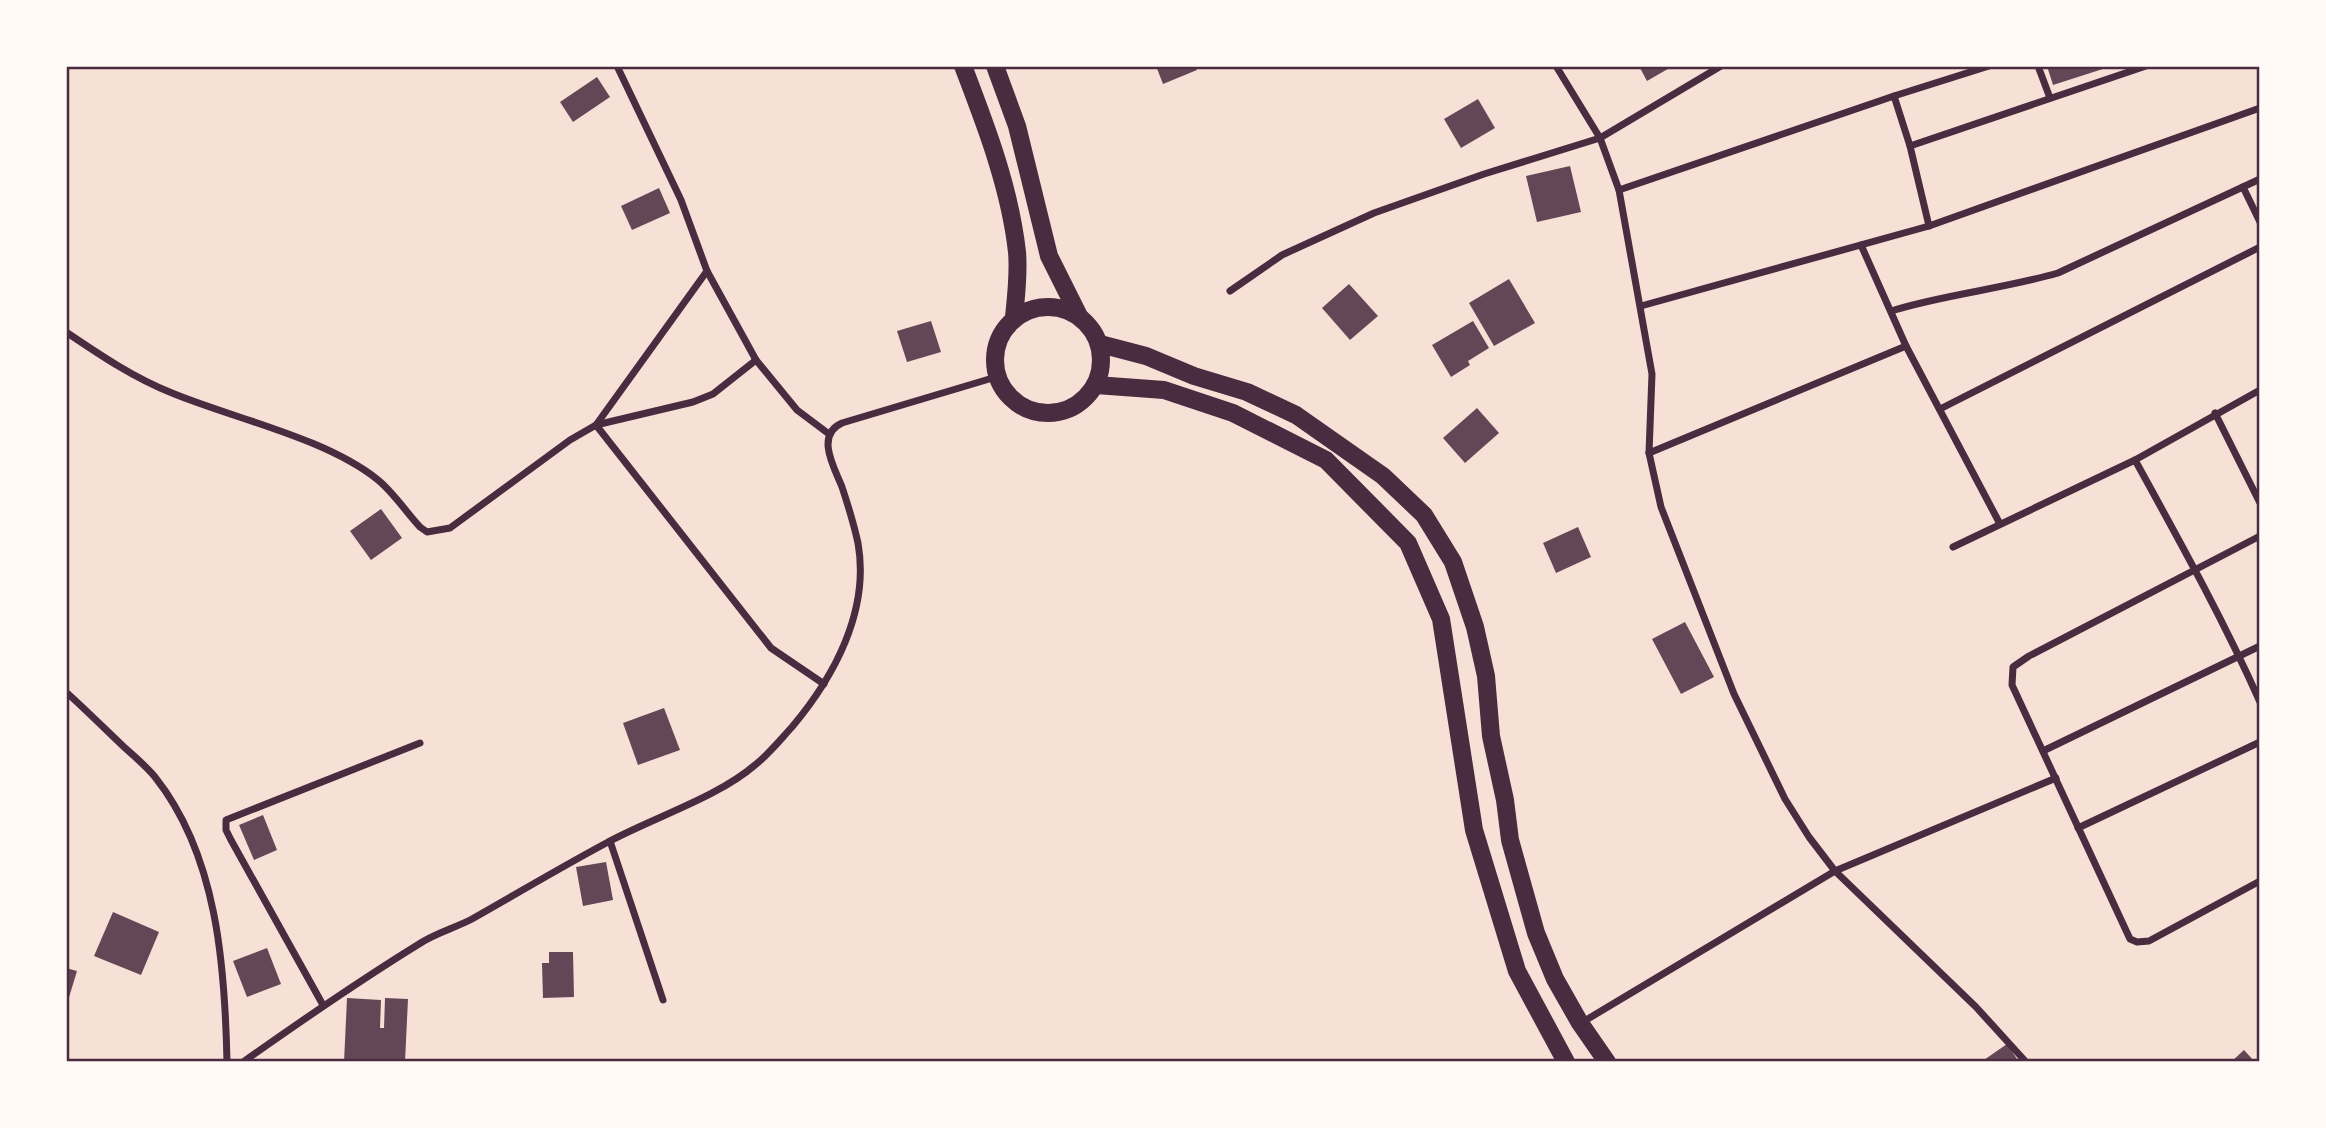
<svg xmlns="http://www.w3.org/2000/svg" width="2326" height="1128" font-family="Overpass,sans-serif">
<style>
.building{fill:#644757}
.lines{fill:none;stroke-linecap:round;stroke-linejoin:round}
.minor{stroke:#4a2c40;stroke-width:7}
.trunk{stroke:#4a2c40;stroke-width:18}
.neatline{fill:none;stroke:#4a2c40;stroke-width:2.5}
</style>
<rect width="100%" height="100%" fill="#f7e1d7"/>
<g class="building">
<polygon points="1156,66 1195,66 1197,70 1163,84"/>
<polygon points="1639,66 1673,66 1647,81"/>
<polygon points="2047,66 2109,66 2109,67 2053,85"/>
<polygon points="597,77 610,97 573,122 560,102"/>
<polygon points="1478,99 1495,128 1461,148 1444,119"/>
<polygon points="1570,166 1581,212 1537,222 1526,176"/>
<polygon points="659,188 670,213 632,230 621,206"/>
<polygon points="1509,279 1535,323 1494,346 1469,303"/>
<polygon points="1349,284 1378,316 1350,340 1322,308"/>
<polygon points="931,321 941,352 907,362 897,331"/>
<polygon points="1473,321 1489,348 1468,361 1470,365 1451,377 1432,345"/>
<polygon points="1477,408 1499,433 1465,463 1443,438"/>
<polygon points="381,509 402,538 371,560 350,531"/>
<polygon points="1578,527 1591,557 1556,573 1543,543"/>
<polygon points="1685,622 1714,677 1681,694 1652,639"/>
<polygon points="664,708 680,750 638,765 623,723"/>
<polygon points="263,815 277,850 254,860 239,825"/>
<polygon points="606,862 613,900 583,906 576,867"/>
<polygon points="113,912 159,932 141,975 94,956"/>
<polygon points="267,948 281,984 247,997 233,961"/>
<polygon points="549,952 573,952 574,997 543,998 542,963 549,963"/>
<polygon points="66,968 77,971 67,1004 66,1004"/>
<polygon points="347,998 381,1000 380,1028 384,1028 385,998 408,999 405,1062 344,1062"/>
<polygon points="2007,1044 2019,1062 1981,1062"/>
<polygon points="2244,1050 2255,1062 2231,1062"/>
</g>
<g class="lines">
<g class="minor">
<polyline points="617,66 681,200 707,271 756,360 797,410 829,434"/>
<polyline points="1556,66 1600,138 1619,190 1652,374 1649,453 1661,507 1734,694 1785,799 1809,837 1835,871 1976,1007 2026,1062"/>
<polyline points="2038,66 2050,98"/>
<polyline points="1894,96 1910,146 1929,226"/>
<polyline points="1910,146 2146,66"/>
<polyline points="2243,187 2260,222"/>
<polyline points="1619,190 1894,96 1989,66"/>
<polyline points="707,271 596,425 771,648 824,684"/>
<polyline points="1230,291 1282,255 1374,213 1484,174 1600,138 1721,66"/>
<polyline points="1641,306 1929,226 2260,108"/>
<path d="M1891,311C1946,294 2003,289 2058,273L2260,179"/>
<path d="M66,332C100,355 134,378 172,393C235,419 326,438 378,480C393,492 406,512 420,527L427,532L450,528L570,440L596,425L693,402L713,394L756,360"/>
<polyline points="1906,346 2000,524"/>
<polyline points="1940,409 2260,247"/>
<polyline points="2215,413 2260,503"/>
<polyline points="1649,453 1906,346 1861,245"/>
<path d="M2135,460C2179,540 2223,619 2260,702"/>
<polyline points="2260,536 2029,656 2013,667 2012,685 2130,939 2137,942 2149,941 2260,881"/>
<polyline points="1953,547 2135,460 2260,390"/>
<path d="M66,692C86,710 105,729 124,747C135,757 146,766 155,777C217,855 225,965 227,1062"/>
<polyline points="2043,751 2260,646"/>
<polyline points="2078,828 2260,742"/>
<polyline points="610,841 663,1000"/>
<polyline points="323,1005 231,840 226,830 226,820 420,743"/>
<polyline points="1581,1023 1835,871 2056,778"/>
<path d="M243,1062C301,1021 359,981 419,944C435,933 455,928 472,919C518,893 563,866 610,841C655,817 718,797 755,765C769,754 780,740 792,727C834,677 870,611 858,543C854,525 848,505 842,487C834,467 815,435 842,423L996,377"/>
</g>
<g class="trunk">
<path d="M963,66C986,126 1010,188 1017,252C1019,274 1016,296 1014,317"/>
<polyline points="995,66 1017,126 1049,256 1079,316"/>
<circle cx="1048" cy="360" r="53"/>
<polyline points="1100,344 1146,356 1194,376 1247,392 1296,415 1383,476 1424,515 1453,562 1475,627 1486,676 1491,736 1505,800 1510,840 1536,933 1555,979 1580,1023 1607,1062"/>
<polyline points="1096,385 1164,390 1233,413 1326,460 1408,543 1441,619 1474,830 1517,971 1566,1062"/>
</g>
</g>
<rect width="2326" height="1128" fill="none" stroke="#fffaf5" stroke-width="136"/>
<rect x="68" y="68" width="2190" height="992" class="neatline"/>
</svg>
